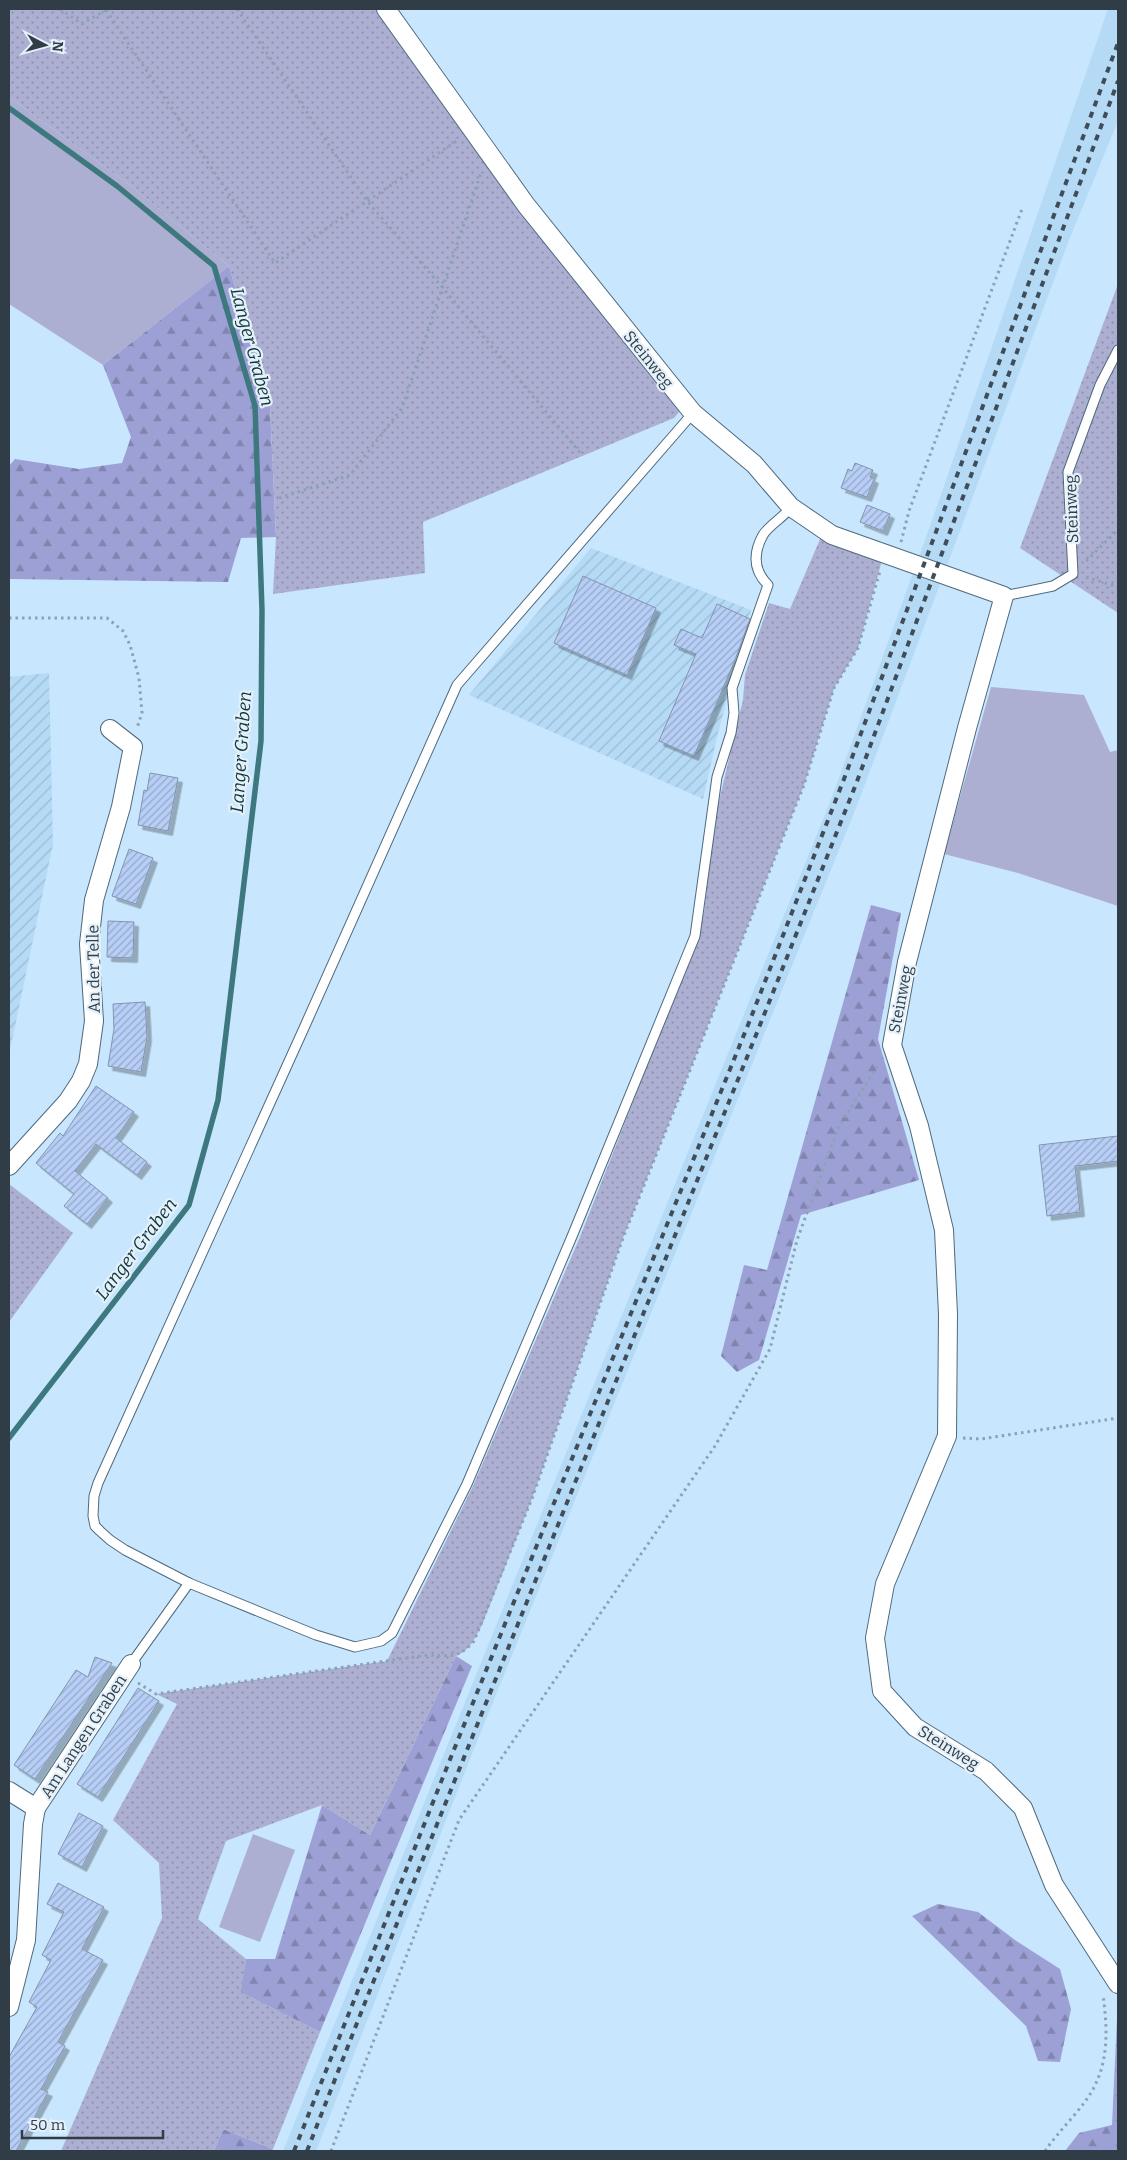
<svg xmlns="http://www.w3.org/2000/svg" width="1127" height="2160" font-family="Bitter,serif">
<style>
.built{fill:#b5daf5}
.industrial{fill:url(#industrial-furrows)}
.green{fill:#acafd1}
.forest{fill:url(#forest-firs)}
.garden{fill:url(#garden-dots)}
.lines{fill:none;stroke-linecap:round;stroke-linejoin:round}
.stream{stroke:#3d787e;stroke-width:5.5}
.building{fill:url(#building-hatch);stroke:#8393ae;filter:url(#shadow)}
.service-casing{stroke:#4f6a7e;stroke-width:11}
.minor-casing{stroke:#4f6a7e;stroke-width:20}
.path{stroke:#8ba2b4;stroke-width:3;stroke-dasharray:2.5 4;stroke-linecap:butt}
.service{stroke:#fff;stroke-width:9}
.minor{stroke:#fff;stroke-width:18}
.rail{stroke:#404d59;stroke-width:4;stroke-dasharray:6 6;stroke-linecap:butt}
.labels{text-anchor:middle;stroke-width:4.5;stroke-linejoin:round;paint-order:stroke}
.street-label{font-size:16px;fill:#303c46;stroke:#e4f0fa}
.water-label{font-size:18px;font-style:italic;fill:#0f3638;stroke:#e4f0fa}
</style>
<defs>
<pattern id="industrial-furrows" width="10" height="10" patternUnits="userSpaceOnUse" patternTransform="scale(1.25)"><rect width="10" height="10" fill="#b5daf5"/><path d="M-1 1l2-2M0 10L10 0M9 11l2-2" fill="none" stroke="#9cbcd3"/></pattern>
<pattern id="forest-firs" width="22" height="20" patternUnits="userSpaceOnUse" patternTransform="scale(1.25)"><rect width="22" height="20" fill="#9da0d5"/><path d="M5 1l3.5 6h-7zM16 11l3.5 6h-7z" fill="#8084af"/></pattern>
<pattern id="garden-dots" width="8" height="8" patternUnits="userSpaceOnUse" patternTransform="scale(1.25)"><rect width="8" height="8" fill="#acafd1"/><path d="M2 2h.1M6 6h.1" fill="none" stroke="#8c90ab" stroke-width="1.8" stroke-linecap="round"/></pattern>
<pattern id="building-hatch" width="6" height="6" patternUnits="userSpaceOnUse" patternTransform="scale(1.25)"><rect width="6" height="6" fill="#b7cef6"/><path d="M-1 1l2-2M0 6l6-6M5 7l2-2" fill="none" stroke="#95a8c9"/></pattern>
<filter id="shadow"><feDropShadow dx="4.5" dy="4.5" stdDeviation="0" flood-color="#0004"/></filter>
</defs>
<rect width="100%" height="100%" fill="#c8e6fd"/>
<polygon class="built" points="1108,9 1118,9 1118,121 1069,240 856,808 474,1749 316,2151 283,2151 832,797 934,515"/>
<g class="industrial">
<polygon points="591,548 751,610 718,733 703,799 469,695"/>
<polygon points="49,673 53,844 9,1055 9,677"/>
</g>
<g class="green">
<polygon points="9,97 131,186 229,266 103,365 9,304"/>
<polygon points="991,687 1084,695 1110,752 1118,750 1118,906 1018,873 944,854"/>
<polygon points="253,1834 295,1850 260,1942 219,1927"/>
</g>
<g class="forest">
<polygon points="229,266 270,407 276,537 241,538 228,582 9,579 9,466 15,459 79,469 122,463 131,437 103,365"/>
<polygon points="871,905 901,913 878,1039 919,1180 801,1215 759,1360 737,1372 721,1356 744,1265 767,1270"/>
<polygon points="456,1656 472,1666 320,2032 240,1992 246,1959 275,1959 322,1805 370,1835"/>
<polygon points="938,1904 978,1912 1015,1940 1060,1969 1071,2009 1060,2062 1038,2061 1026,2026 912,1916"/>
<polygon points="1117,2018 1118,2018 1118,2151 1065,2151 1079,2133 1112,2125"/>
<polygon points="223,2129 273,2149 272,2151 214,2151"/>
</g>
<g class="garden">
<polygon points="9,9 376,9 520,210 680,411 674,418 423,522 425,573 273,594 276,537 270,407 229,266 131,186 9,97"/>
<polygon points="1118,284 1118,613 1020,548"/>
<path d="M824,530L884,553L858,648L834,688L804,785L623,1238L533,1496L482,1625C475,1638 470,1650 456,1656L370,1835L322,1805L226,1841L198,1919L246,1959L241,1992L320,2032L273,2149L223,2129L214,2151H61L162,1918L159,1863L113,1820L177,1704L156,1694L387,1661L473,1486L580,1237L698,936L704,912L715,818L743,700L745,675L769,603L790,609Z"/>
<polygon points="9,1184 73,1233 9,1322"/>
</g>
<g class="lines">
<polyline class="stream" points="9,108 117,186 214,266 255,406 262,610 261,741 218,1100 189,1205 9,1438"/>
</g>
<g class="building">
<polygon points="855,463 873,470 870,477 874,479 867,497 841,488 848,469 852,471"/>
<polygon points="867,505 890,514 883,531 860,522"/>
<polygon points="583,576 656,608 627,675 554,643"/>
<polygon points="717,604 750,619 735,660 694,756 659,741 696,654 674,645 681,629 702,638"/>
<polygon points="150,773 178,778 168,831 138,825 144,790 147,791"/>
<polygon points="129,849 153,858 136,904 112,896"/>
<polygon points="108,921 134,922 133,958 107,957"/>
<polygon points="145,1002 147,1037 141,1072 108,1066 114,1029 113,1004"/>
<polygon points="96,1086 134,1112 116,1138 147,1162 137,1175 96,1144 75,1171 108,1198 87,1224 64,1206 74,1194 36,1163 60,1133 63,1136"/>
<polygon points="1118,1136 1118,1161 1075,1166 1080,1212 1047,1216 1039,1145"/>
<polygon points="95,1657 112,1663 35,1779 14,1765 76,1670 88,1677"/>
<polygon points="138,1688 159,1701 98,1797 77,1784"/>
<polygon points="79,1813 103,1826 82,1867 58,1854"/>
<polygon points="58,1883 104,1907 82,1949 103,1960 58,2042 65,2046 41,2089 48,2092 16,2151 9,2151 9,2057 37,2007 29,2002 51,1960 42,1955 64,1912 47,1904"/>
</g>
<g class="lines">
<defs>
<g id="service">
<path d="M693,413L457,685L304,1028L98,1483L94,1496L93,1516L95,1526L100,1531L110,1540L125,1550L189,1583L316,1635L355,1647L381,1641L392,1633L467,1484L573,1234L695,936L717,777L731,733L734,713L732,688L768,585C753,570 753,553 763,535C768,526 784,517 791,507"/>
<polyline points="1004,596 1053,586 1073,574 1068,472 1100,385 1118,350"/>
<polyline points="131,1664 189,1583"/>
</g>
<g id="minor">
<polyline points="386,9 526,205 693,413 754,464 791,507 832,535 1004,596 967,728 907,962 892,1045 919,1126 944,1230 948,1314 947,1436 885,1584 875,1638 882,1691 915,1727 986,1771 1023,1808 1054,1885 1118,1984"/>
<polyline points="9,1166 68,1101 81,1081 88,1064 94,1021 89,944 94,900 121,807 133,747 110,729"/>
<polyline points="9,1791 36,1808 33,1824 26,1940 9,2007"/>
<polyline points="36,1808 131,1664"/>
</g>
</defs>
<use href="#service" class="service-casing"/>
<use href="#minor" class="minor-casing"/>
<g class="path">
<polyline points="60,9 82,24 106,10"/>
<polyline points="237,9 367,201 443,288 581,454"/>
<polyline points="106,10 275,263 458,140"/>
<polyline points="279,498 350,475 402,408 481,173"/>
<polyline points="901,542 909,511 1022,209"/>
<polyline points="1086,561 1118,530"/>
<polyline points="1086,577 1118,587"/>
<polyline points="9,618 107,618 123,631 130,645 139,678 142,713 137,728"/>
<polyline points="963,1438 981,1439 1118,1418"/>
<path d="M138,1683L156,1694L428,1655C451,1656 458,1659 474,1641L533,1496L623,1238L804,785L834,688L858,648L880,571"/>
<polyline points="331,2151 459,1820 715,1446 770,1349 797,1240 839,1126 879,1064"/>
<path d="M1045,2151C1059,2130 1087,2105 1096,2083C1109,2056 1107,2024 1103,1995"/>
</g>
<use href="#service" class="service"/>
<use href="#minor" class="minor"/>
<g class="rail">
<polyline points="294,2151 453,1752 750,1020 844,779 1118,43"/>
<polyline points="307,2151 366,2000 760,1025 856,784 1118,81"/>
</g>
</g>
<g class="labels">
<g class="street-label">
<text transform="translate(649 359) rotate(51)" y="6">Steinweg</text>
<text transform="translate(1071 509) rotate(-92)" y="6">Steinweg</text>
<text transform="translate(93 969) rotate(-91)" y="6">An der Telle</text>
<text transform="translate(900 999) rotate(-79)" y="6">Steinweg</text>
<text transform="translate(83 1736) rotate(-57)" y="6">Am Langen Graben</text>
<text transform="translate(949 1747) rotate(32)" y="6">Steinweg</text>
</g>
<g class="water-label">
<text transform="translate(252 347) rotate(75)" y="6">Langer Graben</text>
<text transform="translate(241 752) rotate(-86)" y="6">Langer Graben</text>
<text transform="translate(136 1249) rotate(-53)" y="6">Langer Graben</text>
</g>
</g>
<rect width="1127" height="2160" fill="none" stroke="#303c46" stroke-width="20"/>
<g transform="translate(45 45) rotate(96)" stroke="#e4f0fa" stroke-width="4" paint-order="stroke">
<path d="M0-4L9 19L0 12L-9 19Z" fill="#303c46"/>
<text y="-8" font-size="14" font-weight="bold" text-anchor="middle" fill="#303c46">N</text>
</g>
<path d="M22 2130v8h141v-8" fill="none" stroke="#303c46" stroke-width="2.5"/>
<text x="30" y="2130" font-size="15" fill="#303c46" stroke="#e4f0fa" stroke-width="4" paint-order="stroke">50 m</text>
</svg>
